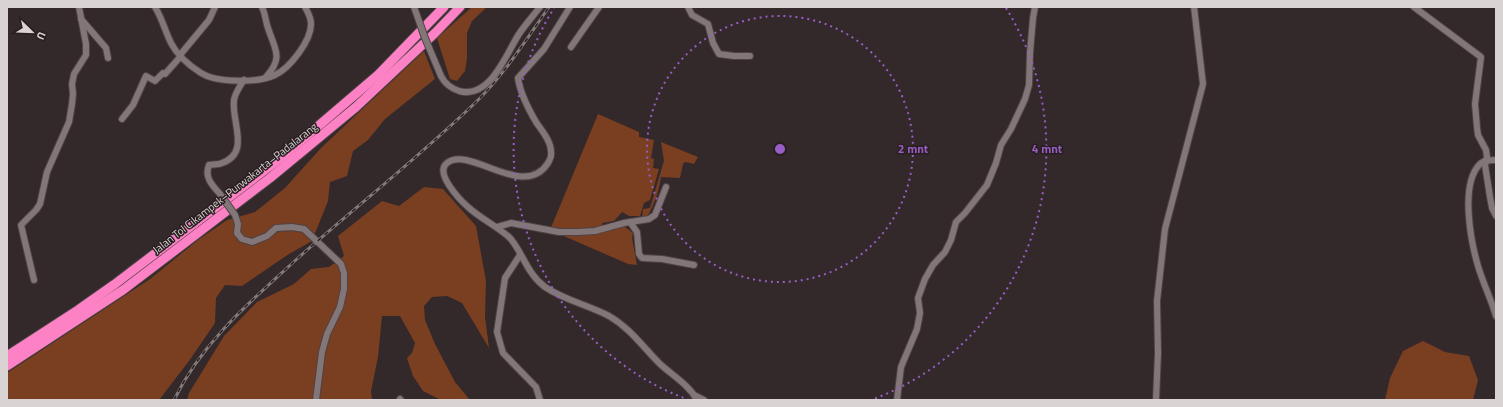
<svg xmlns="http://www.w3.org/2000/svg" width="1503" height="407" font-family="'Titillium Web',sans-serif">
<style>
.green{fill:#7a3e21}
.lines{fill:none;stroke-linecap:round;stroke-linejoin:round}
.minor-casing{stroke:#4d4345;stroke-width:8}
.highway-casing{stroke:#4d4345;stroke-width:11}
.minor{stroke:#827678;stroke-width:6}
.highway{stroke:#fd81c5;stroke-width:9}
.rail-casing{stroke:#82797a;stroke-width:3}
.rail{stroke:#291f21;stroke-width:1.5;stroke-dasharray:4.5;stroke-linecap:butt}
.minor-bridge-casing{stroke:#4d4345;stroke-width:8;stroke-linecap:butt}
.minor-bridge{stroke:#827678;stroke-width:6}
.ring{fill:none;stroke:#985ec5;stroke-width:2;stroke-dasharray:2 4}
.labels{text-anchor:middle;stroke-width:3;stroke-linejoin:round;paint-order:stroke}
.street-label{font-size:11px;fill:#dad3d4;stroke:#291f21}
.centre{fill:#985ec5;stroke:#291f21;stroke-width:2}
.ring-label{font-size:12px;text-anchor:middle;font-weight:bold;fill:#985ec5;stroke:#291f21;stroke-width:3;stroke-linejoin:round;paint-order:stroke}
</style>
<rect width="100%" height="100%" fill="#33282a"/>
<g class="green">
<polygon points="472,7 487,7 472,21 467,33 467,58 465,71 457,81 450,79 437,38"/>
<polygon points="424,51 435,79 385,119 368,140 353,151 347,176 330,182 328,201 312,241 289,254 242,286 225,285 216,298 215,323 189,361 159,400 7,400 7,373 150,279 198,240 227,220 255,212 285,188 321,148"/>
<polygon points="598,114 639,132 639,137 654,140 651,158 654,159 653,168 659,169 650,200 644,203 640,216 629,216 622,212 614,221 602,223 603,229 624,226 633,233 632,238 637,265 628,264 550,230"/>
<path d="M661,142L698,157L694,164L685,162L683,164L680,178L661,177C659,191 654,205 647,217L642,218L643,209L650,208L664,161Z"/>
<polygon points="424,187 443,189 476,226 486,281 485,317 489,348 462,303 447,296 432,297 424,306 425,320 435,344 455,382 470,400 441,400 423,391 413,376 407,358 412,353 415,343 400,316 382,316 378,357 371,391 372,400 187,400 189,393 224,336 257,302 294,284 311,269 329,267 344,256 338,236 382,201 399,206"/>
<polygon points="1423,341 1445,352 1469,356 1478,380 1473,400 1385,400 1390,378 1403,351"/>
</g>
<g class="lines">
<defs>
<g id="minor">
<path d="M155,7C162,18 165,31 171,43C177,55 190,66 201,73C217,83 258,83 275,75C290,68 311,41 311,24C311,17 308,13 305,7"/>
<path d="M262,7C266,15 265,20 268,28C275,50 284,57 266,77"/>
<path d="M570,7L544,49L518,78C520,93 529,110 536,122C542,131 551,141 551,152C552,157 550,159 548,163C524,201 470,145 447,163C434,173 460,200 468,207C481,219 497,226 510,238C523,253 527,274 545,287C564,300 588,305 609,316C630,328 643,347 660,364C672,375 689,385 697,400"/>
<polyline points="688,7 692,15 708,24 713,43 719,54 734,56 750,56"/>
<polyline points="1414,7 1481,57 1475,104 1477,127 1478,135 1486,150 1487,157 1485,165 1490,197 1492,208 1496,216"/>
<polyline points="81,19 106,48 108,58"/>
<polyline points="571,47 599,7"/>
<polyline points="180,55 209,20 215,7"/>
<path d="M441,76C445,84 450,88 459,91C490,100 506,54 519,34C525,25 533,16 540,7"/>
<polyline points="122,119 133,105 146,76 155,81 163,73 165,74 181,56"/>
<path d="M1496,160C1490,160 1483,160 1479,165C1460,186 1471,242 1478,266C1483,283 1491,299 1496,316"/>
<path d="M220,194C212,185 204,177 209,165C213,164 218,165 222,163C251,153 231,121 234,100C235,93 240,86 244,80"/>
<polyline points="235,215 238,224 237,233 242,239 252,242 267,236 276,228 292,227 304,229 341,264 344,273 344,289 340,307 327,334 322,352 316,400"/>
<polyline points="630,222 637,232 639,254 642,258 662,259 694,265"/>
<polyline points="497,227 511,223 559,232 578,232 595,231 624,223 649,219 655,215 666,187"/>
<polyline points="520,255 505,278 497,332 503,353 536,387 540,400"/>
<polyline points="34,280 21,225 36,210 40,204 47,172 69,122 72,104 73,94 72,84 74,74 86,55 86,44 79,7"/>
<polyline points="694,395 704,400"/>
<polyline points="400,399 401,400"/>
<polyline points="897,400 901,367 917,329 920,313 918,298 925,279 933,265 945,252 951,240 956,222 965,213 987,185 996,163 1001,145 1011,129 1025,99 1029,85 1030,53 1033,18 1035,7"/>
<polyline points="1156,400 1158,353 1157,301 1165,229 1203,84 1194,7"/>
</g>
<g id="highway">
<polyline points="7,356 78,310 115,284 282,157 378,75 444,7"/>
<polyline points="7,366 123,290 270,178 356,107 435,33 460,7"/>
</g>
</defs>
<use href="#minor" class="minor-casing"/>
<use href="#highway" class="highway-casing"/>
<use href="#minor" class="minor"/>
<use href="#highway" class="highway"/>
<defs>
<path id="rail" d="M174,400C202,342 251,301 298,258C357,206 419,157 475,103C504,75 526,40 549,7"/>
</defs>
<use href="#rail" class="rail-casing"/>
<use href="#rail" class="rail"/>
<defs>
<g id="minor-bridge">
<polyline points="414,7 425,38 441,76"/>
<polyline points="220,194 235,215"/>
</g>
</defs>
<use href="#minor-bridge" class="minor-bridge-casing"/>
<use href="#minor-bridge" class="minor-bridge"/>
</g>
<g class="ring">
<circle cx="780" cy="149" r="133"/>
<path d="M689 400A267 267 0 0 1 554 8M1006 8A267 267 0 0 1 871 400"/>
</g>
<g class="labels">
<g class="street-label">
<text transform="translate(235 188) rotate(-38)" y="4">Jalan Tol Cikampek–Purwakarta–Padalarang</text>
</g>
</g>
<circle cx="780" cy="149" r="6" class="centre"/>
<g class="ring-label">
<text x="913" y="153">2 mnt</text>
<text x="1047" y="153">4 mnt</text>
</g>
<rect width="1503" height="407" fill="none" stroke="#dad3d4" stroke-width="16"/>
<g transform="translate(32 32) rotate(113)" stroke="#291f21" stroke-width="3" paint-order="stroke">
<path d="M0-3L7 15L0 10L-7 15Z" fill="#dad3d4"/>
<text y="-6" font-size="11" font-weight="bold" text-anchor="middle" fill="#dad3d4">U</text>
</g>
</svg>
